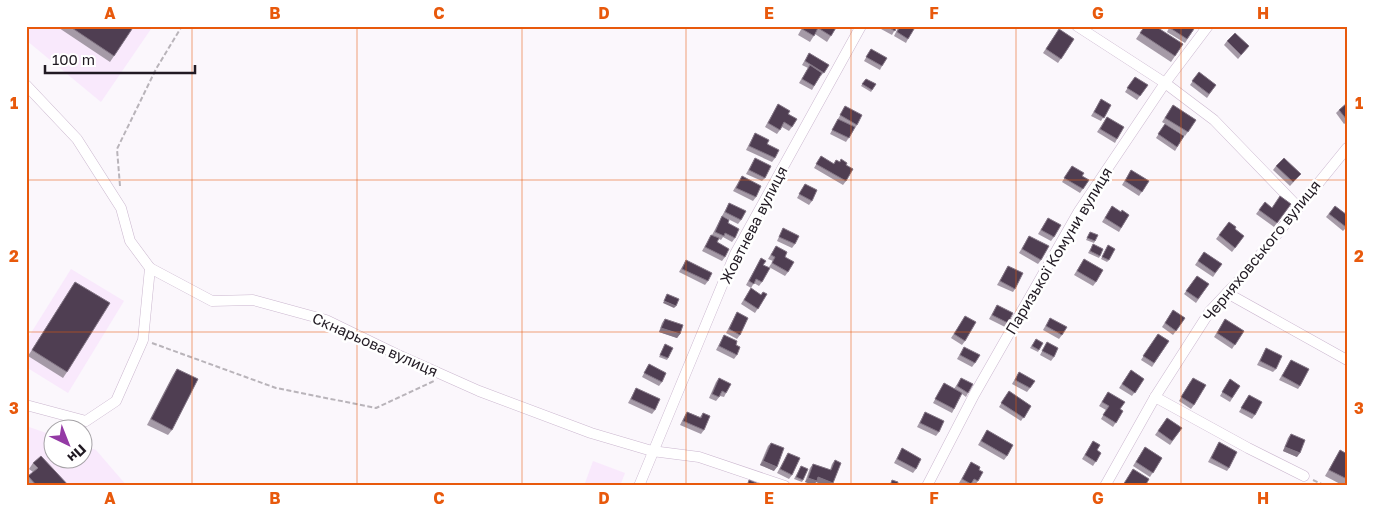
<svg xmlns="http://www.w3.org/2000/svg" width="1373" height="512" font-family="'Golos Text',sans-serif">
<style>
.built{fill:#f9e9fc}
.lines{fill:none;stroke-linecap:round;stroke-linejoin:round}
.minor-casing{stroke:#cbb7cf;stroke-width:11}
.path{stroke:#b9b4ba;stroke-width:2;stroke-dasharray:5 2.5;stroke-linecap:butt}
.minor{stroke:#fff;stroke-width:10}
.wall{fill:#a59aa7}
.shaded-wall{fill:#837685}
.building{fill:#4f3e52;stroke:#837685}
.grid{fill:none;stroke:#e8590c;stroke-width:1;stroke-opacity:0.55}
.labels{text-anchor:middle;stroke-width:5;stroke-linejoin:round;paint-order:stroke}
.street-label{font-size:15px;fill:#211a23;stroke:#fff}
.neatline{fill:none;stroke:#e8590c;stroke-width:2}
.grid-label{font-size:16px;text-anchor:middle;font-weight:bold;fill:#e8590c}
</style>
<rect width="100%" height="100%" fill="#fbf7fc"/>
<g class="built">
<polygon points="26,26 153,26 101,102 26,40"/>
<polygon points="71,269 124,301 68,393 26,367 26,341"/>
<polygon points="29,427 52,435 52,460 82,460 83,445 96,450 127,486 26,486 26,430"/>
<polygon points="593,461 625,473 620,486 584,486"/>
</g>
<g class="lines">
<defs>
<g id="minor">
<polyline points="1077,26 1165,83 1214,120 1298,207"/>
<polyline points="26,85 77,139 121,208 130,241 150,268"/>
<polyline points="1227,293 1347,360"/>
<polyline points="1155,397 1248,448 1304,476"/>
<polyline points="26,405 86,421 116,401 143,340 150,268 212,301 253,300 326,320 396,354 479,391 591,433 652,451 699,457 785,486"/>
<polyline points="639,486 735,254 861,26"/>
<polyline points="927,486 974,395 1079,211 1165,83 1208,26"/>
<polyline points="1105,486 1155,397 1210,311 1243,276 1347,148"/>
</g>
</defs>
<use href="#minor" class="minor-casing"/>
<g class="path">
<polyline points="120,186 117,149 156,69 182,26"/>
<polyline points="152,343 276,388 376,408 434,381"/>
<polyline points="1313,480 1326,486"/>
</g>
<use href="#minor" class="minor"/>
</g>
<g class="wall">
<polygon points="56,26 134,26 110,62"/>
<polygon points="803,26 837,26 827,42 815,34 810,42 798,35"/>
<polygon points="882,26 897,26 892,35 881,29"/>
<polygon points="899,26 908,26 908,39 906,43 894,36"/>
<polygon points="1145,26 1183,44 1171,62 1136,39"/>
<polygon points="1170,26 1196,26 1185,43 1167,32"/>
<polygon points="1059,29 1074,39 1058,63 1043,53"/>
<polygon points="1227,41 1249,46 1238,59 1224,45"/>
<polygon points="871,49 882,66 880,70 864,61"/>
<polygon points="809,53 829,65 821,76 820,76 812,90 799,83 808,68 802,65"/>
<polygon points="1199,72 1216,85 1207,98 1190,85"/>
<polygon points="1135,77 1148,85 1137,100 1125,92"/>
<polygon points="866,79 876,84 871,92 861,86"/>
<polygon points="1099,103 1111,105 1101,121 1091,116"/>
<polygon points="1347,103 1347,122 1344,124 1336,113 1339,110"/>
<polygon points="778,104 788,114 792,127 789,131 782,127 777,134 765,127"/>
<polygon points="1173,105 1196,120 1185,136 1162,122"/>
<polygon points="845,106 857,125 846,142 830,134"/>
<polygon points="1107,117 1117,139 1115,143 1097,132"/>
<polygon points="1165,124 1184,136 1175,151 1156,138"/>
<polygon points="755,133 767,144 775,158 772,162 746,150"/>
<polygon points="821,156 834,164 836,160 846,165 846,181 843,185 814,168"/>
<polygon points="755,158 765,178 762,181 746,174"/>
<polygon points="1072,166 1082,176 1089,180 1080,193 1062,182"/>
<polygon points="1276,166 1301,174 1290,186 1273,170"/>
<polygon points="1131,170 1149,181 1139,196 1122,185"/>
<polygon points="742,176 756,197 753,201 733,191"/>
<polygon points="805,184 812,201 809,205 797,198"/>
<polygon points="1265,202 1272,208 1291,204 1274,227 1256,214"/>
<polygon points="729,203 741,220 738,224 722,216"/>
<polygon points="1112,206 1121,212 1129,215 1119,232 1102,222"/>
<polygon points="1335,206 1347,227 1343,231 1326,217"/>
<polygon points="722,216 728,223 735,238 732,242 723,237 721,240 719,239 717,242 725,257 722,261 702,251 709,239 711,235 712,235"/>
<polygon points="1048,218 1054,237 1051,241 1038,234"/>
<polygon points="1229,222 1235,229 1244,236 1232,252 1216,239"/>
<polygon points="783,228 795,244 792,248 777,241"/>
<polygon points="1090,232 1095,241 1094,243 1086,240"/>
<polygon points="1029,236 1041,260 1038,264 1019,253"/>
<polygon points="776,246 785,257 788,272 785,276 769,267 773,261 768,259"/>
<polygon points="1092,246 1100,256 1099,258 1088,253"/>
<polygon points="1107,247 1109,260 1107,262 1101,259"/>
<polygon points="1204,252 1222,264 1213,277 1195,265"/>
<polygon points="761,258 763,265 762,282 759,286 754,283 751,288 746,285"/>
<polygon points="1084,259 1096,282 1093,286 1074,275"/>
<polygon points="686,260 708,281 705,285 679,272"/>
<polygon points="1008,266 1015,289 1013,292 997,285"/>
<polygon points="1197,276 1209,284 1196,303 1184,294"/>
<polygon points="75,282 67,372 63,378 28,356"/>
<polygon points="751,288 761,295 767,294 755,313 741,304"/>
<polygon points="997,305 1008,323 1005,327 989,319"/>
<polygon points="1173,310 1185,318 1173,335 1162,327"/>
<polygon points="737,312 740,335 737,339 726,333"/>
<polygon points="1050,318 1062,335 1059,339 1043,330"/>
<polygon points="665,319 680,334 677,338 659,332 662,323"/>
<polygon points="1225,319 1244,331 1232,349 1214,337"/>
<polygon points="963,320 965,341 962,345 951,338"/>
<polygon points="1158,334 1169,341 1152,367 1141,360"/>
<polygon points="724,335 736,345 737,355 734,359 716,350"/>
<polygon points="1036,339 1039,350 1038,352 1030,348"/>
<polygon points="1047,342 1054,357 1051,361 1040,355"/>
<polygon points="665,344 668,358 667,360 659,357"/>
<polygon points="964,347 975,363 972,367 957,359"/>
<polygon points="1266,348 1276,369 1273,372 1257,365"/>
<polygon points="1291,360 1300,386 1298,389 1279,380"/>
<polygon points="649,364 662,382 659,386 642,377"/>
<polygon points="177,369 172,430 168,435 147,425 173,375"/>
<polygon points="1131,370 1144,379 1132,396 1119,388"/>
<polygon points="1019,372 1030,388 1027,392 1012,384"/>
<polygon points="719,378 726,393 724,397 720,396 716,401 709,398 716,382"/>
<polygon points="961,378 968,393 966,397 962,394 952,413 933,403 944,383 954,389"/>
<polygon points="1230,379 1240,386 1230,402 1220,396"/>
<polygon points="1190,382 1194,405 1191,409 1179,401"/>
<polygon points="636,388 655,410 652,414 628,403 634,392"/>
<polygon points="1009,391 1031,406 1021,421 999,407"/>
<polygon points="1108,392 1120,409 1123,411 1113,427 1101,419 1106,410 1099,406"/>
<polygon points="1249,395 1255,415 1252,419 1239,412"/>
<polygon points="687,412 700,417 703,413 704,430 701,434 680,425 685,415"/>
<polygon points="925,412 939,432 936,436 917,427"/>
<polygon points="1167,418 1182,428 1170,445 1155,435"/>
<polygon points="987,430 1007,456 1004,460 978,445"/>
<polygon points="1291,434 1297,457 1283,451 1288,438"/>
<polygon points="1093,441 1097,450 1101,453 1093,466 1082,459"/>
<polygon points="1219,442 1229,468 1227,471 1208,462"/>
<polygon points="771,443 774,471 760,465 768,446"/>
<polygon points="1145,447 1162,458 1150,477 1133,466"/>
<polygon points="902,448 916,469 913,473 894,463"/>
<polygon points="1340,450 1347,454 1347,485 1346,486 1344,486 1325,476"/>
<polygon points="788,453 792,475 789,479 777,473"/>
<polygon points="835,460 833,483 831,486 827,486 816,482 814,485 805,482 810,468 813,464 830,470 832,464"/>
<polygon points="971,462 979,470 978,481 975,485 972,483 970,486 965,486 959,483"/>
<polygon points="33,463 69,486 27,486 26,485 26,479 33,472 29,469"/>
<polygon points="801,466 803,480 802,482 794,479"/>
</g>
<g class="shaded-wall">
<polygon points="664,301 676,306 674,308 663,303"/>
<polygon points="661,328 680,334 677,338 659,332"/>
<polygon points="1285,447 1300,453 1297,457 1283,451"/>
<polygon points="763,461 777,467 774,471 760,465"/>
<polygon points="818,477 833,483 831,486 827,486 816,482 814,485 805,482 808,478"/>
</g>
<g class="building">
<polygon points="69,26 134,26 114,56"/>
<polygon points="804,26 837,26 831,36 818,28 814,36 802,29"/>
<polygon points="886,26 897,26 895,31"/>
<polygon points="900,26 908,26 914,29 908,39 897,32"/>
<polygon points="1145,26 1155,26 1183,44 1175,56 1140,33"/>
<polygon points="1171,26 1196,26 1187,39 1170,28"/>
<polygon points="1059,29 1074,39 1061,59 1046,49"/>
<polygon points="1235,33 1249,46 1241,55 1227,41"/>
<polygon points="871,49 887,58 882,66 866,57"/>
<polygon points="809,53 829,65 824,73 805,61"/>
<polygon points="810,65 822,73 814,86 802,79"/>
<polygon points="1199,72 1216,85 1209,94 1192,81"/>
<polygon points="1135,77 1148,85 1140,96 1127,88"/>
<polygon points="866,79 876,84 872,90 862,84"/>
<polygon points="1101,99 1111,105 1104,118 1094,112"/>
<polygon points="1347,103 1347,120 1339,110"/>
<polygon points="778,104 790,111 788,114 797,119 792,127 784,122 780,130 768,123"/>
<polygon points="1173,105 1196,120 1188,132 1165,118"/>
<polygon points="845,106 862,115 857,125 840,115"/>
<polygon points="1107,117 1124,127 1117,139 1100,129"/>
<polygon points="838,119 855,127 849,138 832,130"/>
<polygon points="1165,124 1184,136 1177,147 1158,134"/>
<polygon points="755,133 769,140 767,144 779,150 775,158 749,146"/>
<polygon points="821,156 834,164 836,160 840,162 841,159 847,163 846,165 853,169 846,181 816,164"/>
<polygon points="755,158 771,166 765,178 749,170"/>
<polygon points="1284,158 1301,174 1293,182 1276,166"/>
<polygon points="1072,166 1084,173 1082,176 1089,180 1083,189 1064,178"/>
<polygon points="1131,170 1149,181 1142,192 1125,181"/>
<polygon points="742,176 761,186 756,197 736,188"/>
<polygon points="805,184 817,190 812,201 799,194"/>
<polygon points="1280,196 1291,204 1277,223 1259,210 1265,202 1272,208"/>
<polygon points="729,203 746,211 741,220 725,212"/>
<polygon points="1112,206 1121,212 1122,210 1129,215 1121,228 1105,218"/>
<polygon points="1335,206 1347,215 1347,226 1346,227 1329,214"/>
<polygon points="722,216 729,220 728,223 739,229 735,238 725,233 724,236 715,232"/>
<polygon points="1048,218 1061,225 1054,237 1041,230"/>
<polygon points="1229,222 1236,227 1235,229 1244,236 1235,248 1219,235"/>
<polygon points="783,228 799,236 795,244 779,237"/>
<polygon points="1090,232 1098,235 1095,241 1087,238"/>
<polygon points="711,235 719,238 717,242 729,249 725,257 705,247"/>
<polygon points="1029,236 1049,246 1041,260 1022,249"/>
<polygon points="1093,244 1103,249 1100,256 1090,251"/>
<polygon points="1108,245 1115,249 1109,260 1102,257"/>
<polygon points="776,246 787,252 785,257 794,262 788,272 772,263 775,257 771,255"/>
<polygon points="1204,252 1222,264 1215,273 1198,261"/>
<polygon points="761,258 766,261 763,265 770,268 762,282 756,279 754,284 749,281"/>
<polygon points="1084,259 1103,270 1096,282 1077,271"/>
<polygon points="686,260 712,273 708,281 682,269"/>
<polygon points="1008,266 1023,273 1015,289 1000,281"/>
<polygon points="1197,276 1209,284 1198,299 1186,291"/>
<polygon points="75,282 110,303 67,372 32,350"/>
<polygon points="751,288 761,295 763,292 767,294 758,309 744,300"/>
<polygon points="667,294 679,299 676,306 664,301"/>
<polygon points="997,305 1013,313 1008,323 992,315"/>
<polygon points="1173,310 1185,318 1176,331 1165,323"/>
<polygon points="737,312 748,318 740,335 729,329"/>
<polygon points="965,316 976,322 965,341 954,334"/>
<polygon points="1050,318 1067,327 1062,335 1046,326"/>
<polygon points="665,319 683,325 680,334 661,328"/>
<polygon points="1225,319 1244,331 1235,345 1217,333"/>
<polygon points="1158,334 1169,341 1154,363 1143,356"/>
<polygon points="724,335 737,341 736,345 740,347 737,355 719,346"/>
<polygon points="1036,339 1043,343 1039,350 1032,346"/>
<polygon points="1047,342 1058,348 1054,357 1042,351"/>
<polygon points="665,344 673,348 668,358 660,355"/>
<polygon points="964,347 980,355 975,363 960,355"/>
<polygon points="1266,348 1282,356 1276,369 1260,361"/>
<polygon points="1291,360 1309,369 1300,386 1282,376"/>
<polygon points="649,364 666,373 662,382 644,373"/>
<polygon points="177,369 198,379 172,430 151,419"/>
<polygon points="1131,370 1144,379 1135,393 1122,384"/>
<polygon points="1019,372 1035,381 1030,388 1015,380"/>
<polygon points="719,378 731,384 726,393 722,391 719,397 712,394"/>
<polygon points="961,378 973,384 968,393 957,386"/>
<polygon points="1193,378 1206,385 1194,405 1181,397"/>
<polygon points="1230,379 1240,386 1232,398 1222,392"/>
<polygon points="944,383 962,393 954,409 935,399"/>
<polygon points="636,388 660,399 655,410 631,399"/>
<polygon points="1009,391 1031,406 1024,418 1001,403"/>
<polygon points="1108,392 1125,402 1120,409 1123,411 1116,423 1103,415 1109,406 1102,402"/>
<polygon points="1249,395 1262,402 1255,415 1241,408"/>
<polygon points="687,412 701,418 703,413 710,416 704,430 683,421"/>
<polygon points="925,412 944,421 939,432 920,423"/>
<polygon points="1167,418 1182,428 1172,441 1158,431"/>
<polygon points="987,430 1013,445 1007,456 981,441"/>
<polygon points="1291,434 1305,440 1300,453 1285,447"/>
<polygon points="1093,441 1100,445 1097,450 1101,453 1096,462 1085,455"/>
<polygon points="1219,442 1237,452 1229,468 1211,458"/>
<polygon points="771,443 784,448 777,467 763,461"/>
<polygon points="1145,447 1162,458 1153,473 1136,462"/>
<polygon points="902,448 921,459 916,469 897,459"/>
<polygon points="1340,450 1347,454 1347,479 1329,470"/>
<polygon points="788,453 800,458 792,475 780,469"/>
<polygon points="41,456 69,486 37,486 28,476 38,468 33,463"/>
<polygon points="835,460 841,463 833,483 818,477 817,481 808,478 813,464 831,470"/>
<polygon points="971,462 980,467 979,470 983,472 978,481 974,479 971,484 962,479"/>
<polygon points="801,466 808,469 803,480 796,477"/>
<polygon points="1133,469 1149,479 1145,486 1125,486 1123,485"/>
<polygon points="749,480 764,486 747,486"/>
<polygon points="892,480 898,482 897,486 890,486"/>
</g>
<path class="grid" d="M192,26V486M357,26V486M522,26V486M686,26V486M851,26V486M1016,26V486M1181,26V486M26,180H1347M26,332H1347"/>
<g class="labels">
<g class="street-label">
<text transform="translate(754 225) rotate(-63)" y="5">Жовтнева вулиця</text>
<text transform="translate(1059 251) rotate(-59)" y="5">Паризької Комуни вулиця</text>
<text transform="translate(1262 251) rotate(-51)" y="5">Черняховського вулиця</text>
<text transform="translate(375 345) rotate(24)" y="5">Скнарьова вулиця</text>
</g>
</g>
<rect width="1373" height="512" fill="none" stroke="#ffffff" stroke-width="55"/>
<g transform="translate(68 444) rotate(137)"><circle r="24" fill="#ffffff" stroke="#a6a3a7"/>
<path d="M0-4L9 19L0 12L-9 19Z" fill="#943aa5"/>
<text y="-8" font-size="14" font-weight="bold" text-anchor="middle" fill="#211a23">Пн</text>
</g>
<path d="M45 65v8h150v-8" fill="none" stroke="#211a23" stroke-width="2.5"/>
<text x="52" y="65" font-size="15" fill="#211a23" stroke="#ffffff" stroke-width="4" paint-order="stroke">100 m</text>
<rect x="28" y="28" width="1318" height="456" class="neatline"/>
<g class="grid-label">
<text x="110" y="19">A</text>
<text x="275" y="19">B</text>
<text x="439" y="19">C</text>
<text x="604" y="19">D</text>
<text x="769" y="19">E</text>
<text x="934" y="19">F</text>
<text x="1098" y="19">G</text>
<text x="1263" y="19">H</text>
<text x="14" y="109">1</text>
<text x="1359" y="109">1</text>
<text x="14" y="262">2</text>
<text x="1359" y="262">2</text>
<text x="14" y="414">3</text>
<text x="1359" y="414">3</text>
<text x="110" y="504">A</text>
<text x="275" y="504">B</text>
<text x="439" y="504">C</text>
<text x="604" y="504">D</text>
<text x="769" y="504">E</text>
<text x="934" y="504">F</text>
<text x="1098" y="504">G</text>
<text x="1263" y="504">H</text>
</g>
</svg>
